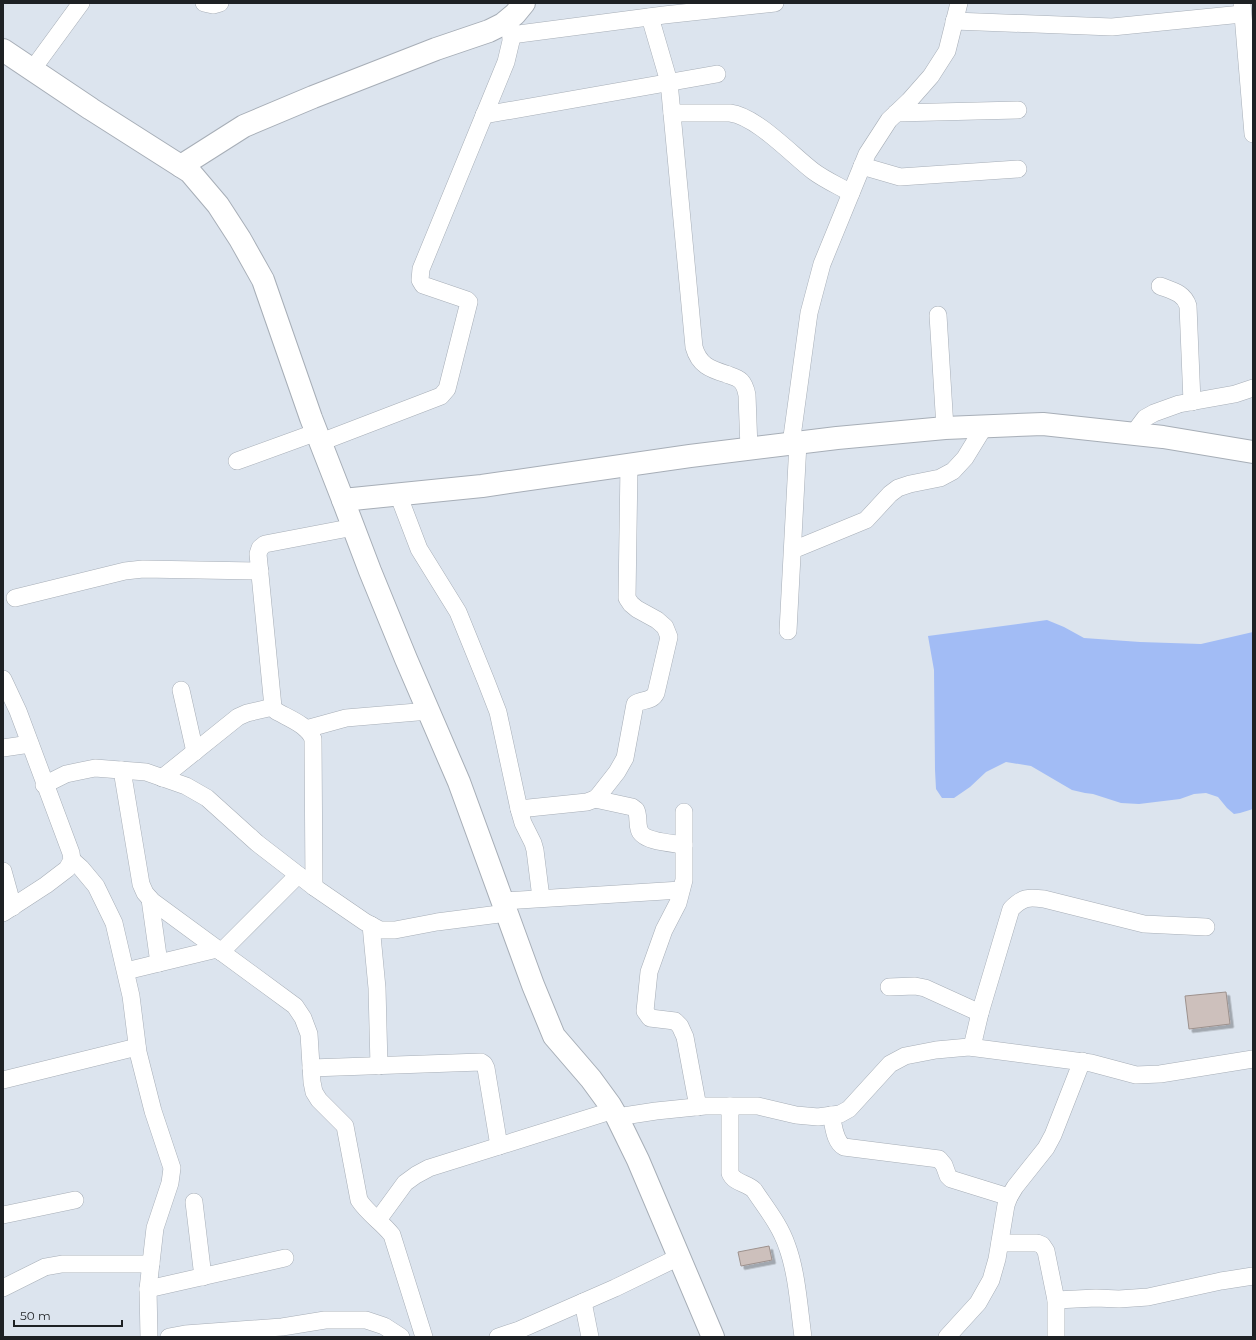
<svg xmlns="http://www.w3.org/2000/svg" width="1256" height="1340" font-family="Montserrat,sans-serif">
<style>
.water{fill:#a2bcf5}
.building{fill:#cdc0bc;stroke:#9d918d;filter:url(#shadow)}
.lines{fill:none;stroke-linecap:round;stroke-linejoin:round}
.street-casing{stroke:#a7aeb7;stroke-width:18}
.secondary-casing{stroke:#a7aeb7;stroke-width:24}
.street{stroke:#fff;stroke-width:17}
.secondary{stroke:#fff;stroke-width:22}
</style>
<defs>
<filter id="shadow"><feDropShadow dx="3.5" dy="3.5" stdDeviation="0" flood-color="#0004"/></filter>
</defs>
<rect width="100%" height="100%" fill="#dce4ee"/>
<polygon class="water" points="1047,620 1064,627 1084,638 1140,642 1201,644 1253,632 1253,809 1240,813 1234,814 1227,808 1218,797 1206,793 1194,794 1180,799 1139,804 1121,803 1093,794 1085,793 1072,790 1031,766 1006,762 986,772 970,787 954,798 942,798 936,789 935,770 934,670 928,636"/>
<g class="building">
<polygon points="1226,992 1230,1024 1189,1029 1185,996"/>
<polygon points="769,1246 772,1260 741,1266 738,1252"/>
</g>
<g class="lines">
<defs>
<g id="street">
<polyline points="204,3 213,5 220,3"/>
<polyline points="1242,3 1253,134"/>
<path d="M650,17L669,82L694,347C699,365 710,369 726,374C731,376 737,377 741,381C745,385 746,390 747,395L749,449"/>
<polyline points="954,21 1112,27 1242,14"/>
<polyline points="511,35 664,15 775,3"/>
<polyline points="32,70 81,3"/>
<path d="M672,113H730C756,116 792,155 813,171C825,180 839,186 851,193"/>
<polyline points="896,113 1018,110"/>
<polyline points="484,115 717,74"/>
<polyline points="862,166 900,177 1018,169"/>
<path d="M1160,286C1173,291 1184,293 1188,306L1192,402"/>
<polyline points="938,315 945,428"/>
<polyline points="1133,434 1145,418 1154,413 1179,404 1235,394 1253,388"/>
<polyline points="321,442 441,396 447,389 469,302 467,300 423,285 420,280 421,269 506,62 511,41 510,18"/>
<polyline points="791,444 809,313 822,264 867,154 889,120 909,101 931,76 947,51 959,3"/>
<polyline points="237,461 317,432"/>
<polyline points="398,494 419,549 458,612 486,681 498,712 503,735 519,809 523,823 533,843 535,850 541,898"/>
<polyline points="793,550 866,520 890,494 898,488 910,484 940,478 953,471 965,458 984,427"/>
<polyline points="15,598 125,571 143,569 260,571"/>
<polyline points="788,631 798,443"/>
<polyline points="3,679 18,711 71,853 72,860 67,869 46,885 3,913"/>
<polyline points="181,690 195,752"/>
<polyline points="306,729 346,718 429,711"/>
<polyline points="3,748 30,744"/>
<path d="M122,770L141,884L145,893L152,901L295,1006L303,1018L309,1034L312,1082L314,1092L319,1100L345,1126L359,1200C368,1214 382,1222 392,1235L424,1337"/>
<polyline points="162,778 238,717 247,713 273,707"/>
<polyline points="44,785 66,774 95,768 146,772 186,786 207,798 257,843 314,887 365,922 380,930 395,930 437,922 507,913"/>
<path d="M595,799L632,807L636,810C639,816 637,823 639,829C642,842 672,843 684,845"/>
<path d="M519,809L587,802L595,799L599,795L617,772L625,758L635,704C642,699 652,702 656,693L669,637L665,627L657,620L637,609L631,604L627,598L629,465"/>
<polyline points="684,812 684,880 678,903 664,930 649,972 645,1011 650,1018 675,1021 680,1026 685,1037 698,1107"/>
<polyline points="72,860 81,868 96,886 114,923 131,996 138,1052 153,1111 172,1168 170,1183 155,1228 148,1289 149,1337"/>
<polyline points="3,871 13,907"/>
<path d="M314,887L313,739C308,725 288,718 276,711L273,707L258,554L260,548L265,544L354,527"/>
<polyline points="150,899 159,963"/>
<polyline points="503,901 681,890"/>
<polyline points="371,925 377,988 379,1066"/>
<polyline points="221,952 298,875"/>
<polyline points="126,971 217,949"/>
<polyline points="889,987 915,986 925,988 980,1013"/>
<path d="M972,1047L980,1013L1011,909C1023,897 1028,897 1044,899L1144,924L1206,927"/>
<polyline points="311,1068 481,1062 484,1064 486,1068 499,1146"/>
<polyline points="3,1080 137,1047"/>
<path d="M730,1106V1173C734,1183 747,1183 754,1190C766,1208 780,1225 787,1246C797,1273 799,1308 803,1337"/>
<path d="M831,1115C834,1126 834,1141 844,1147L939,1159L944,1165L948,1176L951,1179L1009,1197"/>
<polyline points="617,1117 656,1111 705,1106 758,1106 796,1115 818,1117 840,1114 849,1109 890,1064 905,1056 936,1050 969,1047 1091,1063 1136,1075 1160,1074 1253,1059"/>
<polyline points="194,1202 203,1277"/>
<polyline points="3,1215 75,1200"/>
<polyline points="378,1220 405,1183 416,1175 429,1168 614,1110"/>
<polyline points="1000,1243 1037,1243 1042,1245 1046,1251 1056,1300 1056,1337"/>
<polyline points="3,1288 45,1267 62,1264 151,1264"/>
<polyline points="148,1289 285,1258"/>
<polyline points="1056,1300 1096,1298 1119,1299 1148,1297 1221,1281 1253,1276"/>
<polyline points="583,1302 590,1337"/>
<polyline points="169,1337 185,1334 282,1327 325,1320 366,1320 384,1326 401,1337"/>
<polyline points="498,1337 519,1330 615,1288 679,1257"/>
<polyline points="947,1337 978,1303 991,1280 997,1259 1006,1205 1009,1197 1015,1187 1046,1148 1053,1135 1082,1061"/>
</g>
<g id="secondary">
<polyline points="3,50 91,109 190,172 218,205 240,239 263,280 311,418 343,500 482,486 690,456 837,438 945,428 1043,424 1163,437 1253,452"/>
<polyline points="181,166 244,126 313,97 436,49 489,31 503,24 515,14 524,3"/>
<polyline points="343,500 370,571 406,659 459,782 533,985 554,1036 591,1079 610,1105 617,1117 638,1160 713,1337"/>
</g>
</defs>
<use href="#street" class="street-casing"/>
<use href="#secondary" class="secondary-casing"/>
<use href="#street" class="street"/>
<use href="#secondary" class="secondary"/>
</g>
<rect width="1256" height="1340" fill="none" stroke="#1e2124" stroke-width="8"/>
<path d="M14 1320v6h108v-6" fill="none" stroke="#1e2124" stroke-width="2"/>
<text x="20" y="1320" font-size="12" fill="#1e2124" stroke="#dce4ee" stroke-width="3" paint-order="stroke">50 m</text>
</svg>
